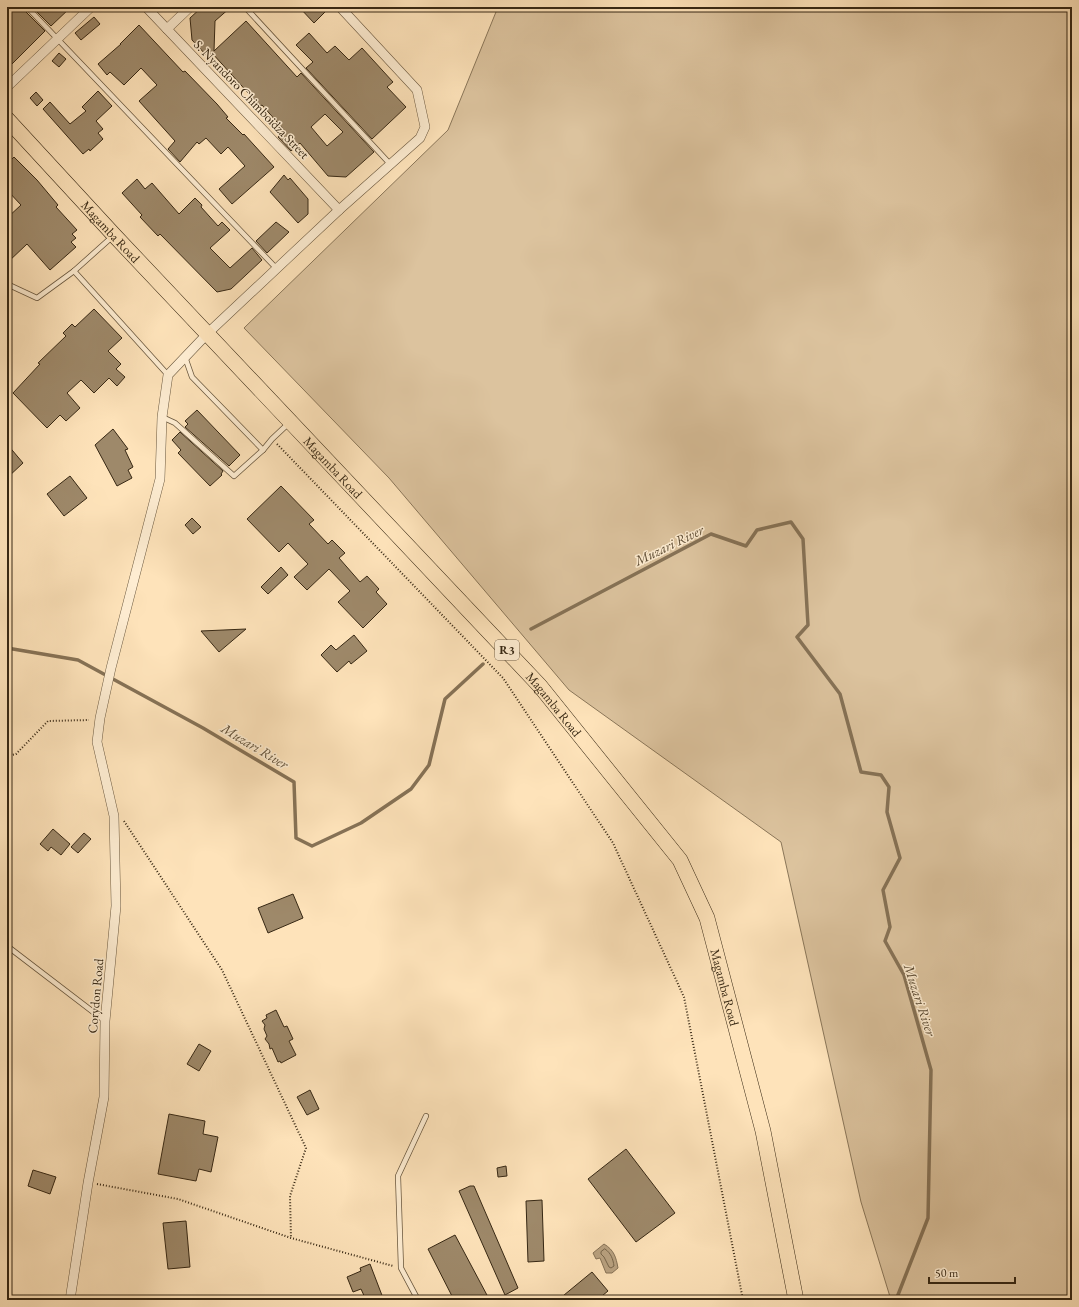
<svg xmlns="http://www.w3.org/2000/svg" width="1079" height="1307" font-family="'EB Garamond',serif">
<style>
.green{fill:#dcc39e;stroke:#8a7659}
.water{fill:#baa382;stroke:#867256}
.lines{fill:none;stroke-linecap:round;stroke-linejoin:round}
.shore{stroke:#78664b;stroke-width:1}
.stream{stroke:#867256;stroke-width:3.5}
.building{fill:#9e896a;stroke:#372814;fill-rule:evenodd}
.service-casing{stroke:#69573e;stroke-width:6}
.minor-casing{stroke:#69573e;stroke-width:10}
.trunk-casing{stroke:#372814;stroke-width:16}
.path{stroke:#372814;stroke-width:2;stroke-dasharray:1 2;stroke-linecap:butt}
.service{stroke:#feedd2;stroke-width:4.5}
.minor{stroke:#feedd2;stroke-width:9}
.trunk{stroke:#fee3ba;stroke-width:15}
.labels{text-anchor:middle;stroke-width:3;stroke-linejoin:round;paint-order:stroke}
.shield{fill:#feedd2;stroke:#73634d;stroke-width:1}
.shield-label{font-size:12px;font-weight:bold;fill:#372814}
.street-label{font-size:13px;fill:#372814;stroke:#feedd2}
.water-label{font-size:14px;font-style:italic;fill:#5e4d35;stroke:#feedd2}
</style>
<rect width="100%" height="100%" fill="#fee3ba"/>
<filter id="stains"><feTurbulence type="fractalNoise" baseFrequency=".005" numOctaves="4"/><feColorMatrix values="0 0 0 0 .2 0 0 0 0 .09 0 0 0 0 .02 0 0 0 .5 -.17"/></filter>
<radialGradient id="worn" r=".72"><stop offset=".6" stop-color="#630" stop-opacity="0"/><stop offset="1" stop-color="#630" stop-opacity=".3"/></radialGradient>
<polygon class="green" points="498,7 1072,7 1072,1300 891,1300 861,1202 781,842 569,690 389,478 244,328 448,130"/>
<path class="water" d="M604,1244C614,1250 616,1257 618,1268L612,1273H606L600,1258L596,1259L593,1253Z"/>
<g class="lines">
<path class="shore" d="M605,1249C611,1253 613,1259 614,1266L611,1268L609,1267L604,1257L601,1254V1252Z"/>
<g class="stream">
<polyline points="531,629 711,534 746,546 757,530 791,522 803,539 808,625 797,637 840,694 861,772 881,775 889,787 887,812 900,858 883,890 890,927 885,941 904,975 931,1070 928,1218 896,1300"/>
<polyline points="7,648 78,660 203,728 294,782 296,838 312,846 361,823 411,789 429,765 445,699 483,664"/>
</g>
</g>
<g class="building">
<polygon points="7,7 23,7 24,10 45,31 7,69"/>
<polygon points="32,7 71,7 51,26"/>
<path d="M202,7H231L215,21L214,51L246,21L297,77L301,73L374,152L346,177L328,176L300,143L291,151L278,137L284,130L262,105L260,106L212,53L208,57L192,40L190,18ZM325,114L343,132L327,146L311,127Z"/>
<polygon points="299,7 322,7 326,11 314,23"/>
<polygon points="94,17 100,24 81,40 75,33"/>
<polygon points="139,25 183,72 185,71 217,104 228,117 226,118 243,135 244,134 274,167 232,204 219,189 245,166 228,147 221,154 206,138 199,144 197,142 180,162 168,149 175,141 139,101 157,85 141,68 124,85 110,72 107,75 98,64 121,44 120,44"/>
<polygon points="309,33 327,53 335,46 349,60 362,48 393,82 387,87 406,107 372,139 306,68 313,62 296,45"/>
<polygon points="59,53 66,59 59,67 52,61"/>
<polygon points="98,91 112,106 96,121 103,129 98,133 103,139 90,151 89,149 83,154 43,109 50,102 70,124 86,111 82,107"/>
<polygon points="36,92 43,100 37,106 30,98"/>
<polygon points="7,153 12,159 14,157 37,180 58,205 56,207 77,230 72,234 76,238 71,242 76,247 50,270 27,244 7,263 7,218 21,205 7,190"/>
<polygon points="284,175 288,180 290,178 308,199 308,214 298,223 270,192"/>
<polygon points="137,179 145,189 152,183 179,214 195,198 202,205 201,207 218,226 222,222 230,230 210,248 230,268 252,248 262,260 231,289 217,292 160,234 158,236 140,217 142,215 122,193"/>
<polygon points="276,222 289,232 267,253 256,241"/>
<polygon points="94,309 122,338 108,351 121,364 116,369 125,377 117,386 109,378 94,393 81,380 67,393 80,408 66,421 60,415 47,428 13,393 40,364 38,363 66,336 63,333 72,324 75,327"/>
<polygon points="197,410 240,455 229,466 185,427 188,424 185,421"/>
<polygon points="113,429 128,449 125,450 133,467 128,470 132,478 117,486 95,445"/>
<polygon points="180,432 223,471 221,474 222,475 210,486 178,453 181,450 172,440"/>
<polygon points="7,444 23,463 7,478"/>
<polygon points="70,476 87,498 64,516 47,494"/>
<polygon points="281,486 314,520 309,524 328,544 332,540 345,553 339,558 360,582 367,576 379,589 376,592 387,604 363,628 338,602 350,591 329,569 307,590 294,577 308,564 288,543 279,552 247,519"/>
<polygon points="192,518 201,527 193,534 185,525"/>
<polygon points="281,567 288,575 268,594 261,587"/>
<polygon points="246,629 219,652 201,631"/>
<polygon points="354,635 367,651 351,664 349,661 337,672 321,655 331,645 336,650"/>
<polygon points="53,829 70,844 61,855 51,847 48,851 40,844"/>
<polygon points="84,833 91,839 78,853 71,847"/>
<polygon points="293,894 303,918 268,933 258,908"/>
<polygon points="276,1010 284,1027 287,1026 293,1039 289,1041 296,1055 281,1063 280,1061 278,1062 272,1048 270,1049 269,1044 265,1039 267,1036 264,1029 265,1025 262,1021 267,1018 266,1015"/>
<polygon points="199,1044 211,1051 199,1071 187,1064"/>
<polygon points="310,1090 319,1109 307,1115 297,1097"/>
<polygon points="169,1114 205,1121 203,1134 218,1137 211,1172 199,1169 196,1181 158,1174"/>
<polygon points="626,1149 675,1213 636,1242 588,1179"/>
<polygon points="506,1166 507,1176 498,1177 497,1168"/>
<polygon points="33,1170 56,1177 50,1194 28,1186"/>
<polygon points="470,1186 474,1186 518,1288 505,1295 459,1191"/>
<polygon points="542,1200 544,1261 528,1262 526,1201"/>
<polygon points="186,1221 190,1267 168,1269 163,1223"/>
<polygon points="455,1235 488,1297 482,1300 454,1300 428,1249"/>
<polygon points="370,1264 383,1298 377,1300 366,1300 361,1289 353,1292 347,1277 361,1271 360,1268"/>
<polygon points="592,1272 608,1291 597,1300 558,1300"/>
</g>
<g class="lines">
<defs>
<g id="service">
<polyline points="27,7 277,269"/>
<polyline points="245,7 391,165"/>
<polyline points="74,271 168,375"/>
<polyline points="7,283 9,285 37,298 74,271 112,237"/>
<polyline points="185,357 192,377 263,450 272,439 289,423"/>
<polyline points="162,417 175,423 234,476 263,450"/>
<polyline points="7,946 105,1021"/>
<polyline points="418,1300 401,1268 398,1176 426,1116"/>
</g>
<g id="minor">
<polyline points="146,7 339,210"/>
<polyline points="167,29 190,7"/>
<polyline points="7,87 91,7"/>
<polyline points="70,1300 88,1183 104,1097 105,1021 116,906 114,816 97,742 100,718 111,668 160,479 162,417 168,375 208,333 339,210 420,138 425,127 417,90 340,7"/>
</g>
<g id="trunk">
<path id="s1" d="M7,119L114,235L540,686L680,860L707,918L763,1131L796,1300"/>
</g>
</defs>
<use href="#service" class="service-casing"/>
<use href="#minor" class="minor-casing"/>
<use href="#trunk" class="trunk-casing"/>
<g class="path">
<polyline points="277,444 503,678 613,843 684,997 743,1300"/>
<polyline points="7,756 16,754 48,721 89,720"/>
<polyline points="124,821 222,970 306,1148 290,1196 291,1238"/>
<polyline points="97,1184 178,1199 291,1238 393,1266"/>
</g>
<use href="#service" class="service"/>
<use href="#minor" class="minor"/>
<use href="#trunk" class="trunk"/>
</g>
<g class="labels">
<rect class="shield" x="495" y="640" width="24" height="20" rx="3"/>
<g class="shield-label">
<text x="507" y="654">R3</text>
</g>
<g class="street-label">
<text transform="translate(252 99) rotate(46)" y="5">S. Nyandoro Chimboidza Street</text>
<text dy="5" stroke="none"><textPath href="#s1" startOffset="153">Magamba Road</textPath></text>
<text dy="5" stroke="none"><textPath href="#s1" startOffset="477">Magamba Road</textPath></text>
<text dy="5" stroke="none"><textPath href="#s1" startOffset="801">Magamba Road</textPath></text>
<text dy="5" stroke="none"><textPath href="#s1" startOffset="1137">Magamba Road</textPath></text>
<text transform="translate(95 996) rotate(-85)" y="5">Corydon Road</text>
</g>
<g class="water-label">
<text transform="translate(669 545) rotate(-26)" y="5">Muzari River</text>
<text transform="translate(255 746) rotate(31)" y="5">Muzari River</text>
<text transform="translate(920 1000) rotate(72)" y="5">Muzari River</text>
</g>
</g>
<rect width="1079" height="1307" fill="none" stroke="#fee3ba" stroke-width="24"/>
<rect x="8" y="8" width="1063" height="1291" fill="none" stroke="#372814" stroke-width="2"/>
<rect x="12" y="12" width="1055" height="1283" fill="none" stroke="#372814"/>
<path d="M929 1277v6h86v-6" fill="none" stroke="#372814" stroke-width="2"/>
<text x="935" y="1277" font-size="12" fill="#372814" stroke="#feedd2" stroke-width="3" paint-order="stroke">50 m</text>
<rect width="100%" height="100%" filter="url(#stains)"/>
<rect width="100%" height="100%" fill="url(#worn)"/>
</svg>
